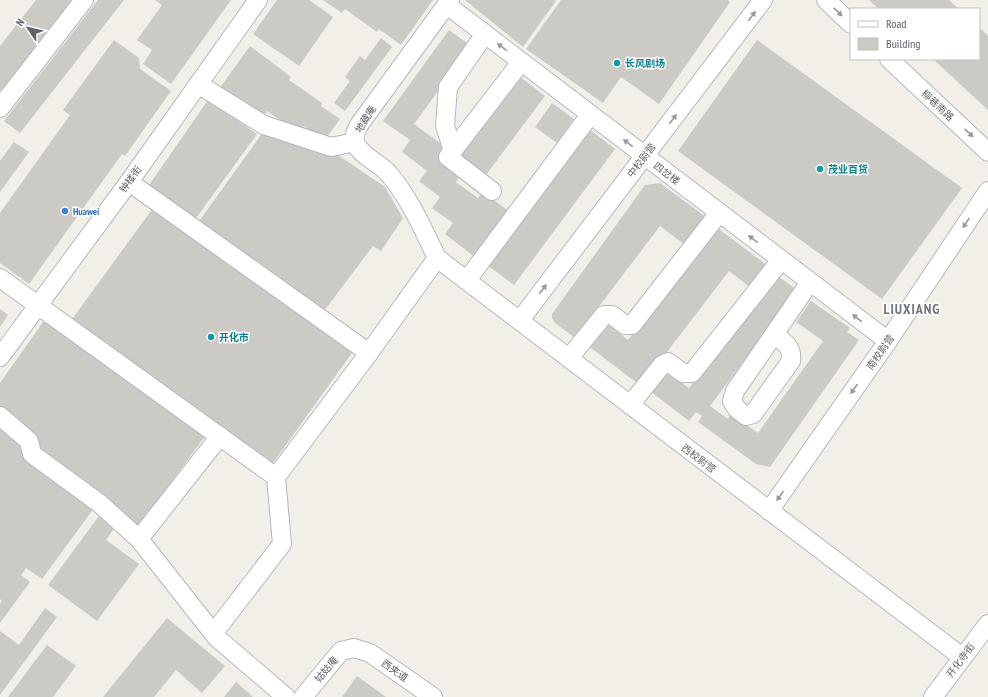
<svg xmlns="http://www.w3.org/2000/svg" width="988" height="697" font-family="'PT Sans Narrow','Noto Sans SC',sans-serif">
<style>
.building{fill:#cccac5}
.lines{fill:none;stroke-linecap:round;stroke-linejoin:round}
.minor-casing{stroke:#b5b8bc;stroke-width:20}
.minor{stroke:#fff;stroke-width:18}
.oneway{fill:#979a9d}
.culture-dot{fill:#0f9aa8;stroke:#fff;stroke-width:1.5}
.shop-dot{fill:#3f7fe0;stroke:#fff;stroke-width:1.5}
.labels{text-anchor:middle;stroke-width:3;stroke-linejoin:round;paint-order:stroke}
.culture-label{font-size:10px;font-weight:bold;fill:#0d838f;stroke:#fff;text-anchor:start}
.street-label{font-size:10px;fill:#5f6368;stroke:#fff}
.shop-label{font-size:10px;font-weight:bold;fill:#366cbe;stroke:#fff;text-anchor:start}
.district-label{font-size:14px;font-weight:bold;letter-spacing:1px;fill:#70757a;stroke:#fff}
</style>
<rect width="100%" height="100%" fill="#f1efe8"/>
<g class="building">
<polygon points="36,0 75,0 0,97 0,46"/>
<polygon points="98,0 124,0 20,133 4,121"/>
<polygon points="155,0 231,0 171,84 143,64 152,50 137,40 162,5"/>
<polygon points="277,0 309,0 333,17 299,66 253,34"/>
<polygon points="323,0 433,0 401,45 379,29 377,32 345,9 342,13"/>
<polygon points="465,0 554,0 556,1 523,47"/>
<polygon points="561,0 728,0 730,2 659,104 621,77 603,103 526,49"/>
<polygon points="869,0 949,0 959,9 879,9"/>
<polygon points="979,27 988,36 988,110 933,59 979,59"/>
<polygon points="449,30 471,46 414,124 448,149 462,173 456,182 478,198 483,192 510,212 476,258 445,234 453,223 432,208 440,197 419,181 427,171 402,152 410,140 383,121"/>
<polygon points="381,38 392,47 345,111 334,103 350,81 345,77 360,56 365,60"/>
<polygon points="114,40 139,58 140,69 171,91 125,156 122,154 29,284 0,263 0,213 70,115 63,110"/>
<polygon points="757,40 962,188 882,299 678,151"/>
<polygon points="250,46 291,77 289,80 322,103 321,106 340,119 324,141 305,127 300,134 267,111 262,118 219,89"/>
<polygon points="519,76 545,96 486,175 460,155"/>
<polygon points="208,100 257,134 194,221 147,188"/>
<polygon points="552,103 574,119 557,143 535,127"/>
<polygon points="266,128 329,149 385,187 403,218 381,251 373,246 321,315 197,224"/>
<polygon points="589,129 615,149 514,285 487,265"/>
<polygon points="14,142 29,152 0,192 0,161"/>
<polygon points="660,183 710,220 689,248 660,226 575,338 555,323 552,318 552,314 645,185"/>
<polygon points="153,208 352,353 270,467 70,322"/>
<polygon points="715,226 772,269 755,291 729,271 641,386 587,345 605,322 628,340"/>
<polygon points="775,274 797,290 710,406 728,419 731,414 758,433 823,341 796,322 811,301 850,328 847,332 859,340 770,467 756,464 698,422 702,416 696,412 689,421 650,391 665,370 689,388"/>
<polygon points="0,309 8,315 0,327"/>
<polygon points="48,315 208,432 135,531 37,452 0,409 0,383"/>
<polygon points="0,422 97,504 42,579 26,568 21,575 30,582 0,623 0,604 2,601 0,599"/>
<polygon points="99,516 115,527 106,540 139,564 97,621 48,585"/>
<polygon points="45,608 57,617 0,695 0,631 19,645"/>
<polygon points="167,618 225,666 202,693 176,670 154,697 103,697"/>
<polygon points="47,645 76,666 53,697 8,697"/>
<polygon points="357,676 386,697 342,697"/>
<polygon points="236,682 253,697 224,697"/>
</g>
<g class="lines">
<defs>
<g id="minor">
<path d="M450,0L359,125C356,131 353,137 355,143C362,157 380,163 389,174C410,199 423,229 437,258L962,657"/>
<polyline points="826,0 851,24"/>
<polyline points="447,5 888,341"/>
<polyline points="889,59 988,152"/>
<polyline points="198,84 264,125 331,147 355,142"/>
<polyline points="0,108 84,0"/>
<polyline points="453,151 445,126 448,87 485,34"/>
<polyline points="129,182 369,353"/>
<polyline points="492,191 448,157 521,62"/>
<polyline points="0,278 276,477"/>
<polyline points="467,280 590,115"/>
<polyline points="520,320 763,0"/>
<path d="M774,334C784,342 793,347 791,361L753,414L746,416L737,409L732,401L735,391L810,282"/>
<polyline points="0,357 129,182 258,0"/>
<polyline points="569,358 604,315 612,315 625,325 632,325 719,213"/>
<polyline points="630,405 662,365 668,362 683,373 692,373 781,260"/>
<polyline points="0,416 29,441 32,454 99,503 139,539 217,638"/>
<polyline points="769,511 888,341 988,191"/>
<polyline points="139,539 220,436"/>
<polyline points="286,697 217,638 216,630 282,544 276,477 369,353 437,258"/>
<polyline points="303,697 341,651 354,648 370,653 433,697"/>
<polyline points="933,697 988,624"/>
</g>
</defs>
<use href="#minor" class="minor-casing"/>
<use href="#minor" class="minor"/>
</g>
<defs><path id="oneway-solid" d="M-6-.8H1V-3.2L6.5 0L1 3.2V.8H-6Z"/></defs>
<g class="oneway">
<use href="#oneway-solid" transform="translate(838 12) rotate(43)"/>
<use href="#oneway-solid" transform="translate(752 16) rotate(-53)"/>
<use href="#oneway-solid" transform="translate(502 47) rotate(-143)"/>
<use href="#oneway-solid" transform="translate(673 119) rotate(-53)"/>
<use href="#oneway-solid" transform="translate(969 133) rotate(43)"/>
<use href="#oneway-solid" transform="translate(628 143) rotate(-143)"/>
<use href="#oneway-solid" transform="translate(966 223) rotate(124)"/>
<use href="#oneway-solid" transform="translate(753 239) rotate(-143)"/>
<use href="#oneway-solid" transform="translate(543 289) rotate(-53)"/>
<use href="#oneway-solid" transform="translate(857 318) rotate(-143)"/>
<use href="#oneway-solid" transform="translate(854 389) rotate(125)"/>
<use href="#oneway-solid" transform="translate(780 496) rotate(125)"/>
</g>
<g class="culture-dot">
<circle cx="617" cy="63" r="4"/>
<circle cx="820" cy="169" r="4"/>
<circle cx="211" cy="337" r="4"/>
</g>
<circle class="shop-dot" cx="65" cy="211" r="4"/>
<g class="labels">
<g class="culture-label">
<text x="625" y="67">长风剧场</text>
<text x="828" y="173">茂业百货</text>
<text x="219" y="341">开化市</text>
</g>
<g class="street-label">
<text transform="translate(938 105) rotate(43)" y="4">柳巷南路</text>
<text transform="translate(365 119) rotate(-58)" y="4">地藏庵</text>
<text transform="translate(641 160) rotate(-53)" y="4">中校尉营</text>
<text transform="translate(667 173) rotate(37)" y="4">四岔楼</text>
<text transform="translate(130 179) rotate(-54)" y="4">钟楼街</text>
<text transform="translate(880 352) rotate(-55)" y="4">南校尉营</text>
<text transform="translate(699 458) rotate(37)" y="4">西校尉营</text>
<text transform="translate(960 660) rotate(-53)" y="4">开化寺街</text>
<text transform="translate(326 669) rotate(-50)" y="4">姑姑庵</text>
<text transform="translate(395 670) rotate(35)" y="4">西夹道</text>
</g>
<g class="shop-label">
<text x="73" y="215">Huawei</text>
</g>
<g class="district-label">
<text x="912" y="314">LIUXIANG</text>
</g>
</g>
<rect x="850" y="8" width="130" height="52" fill="#ffffff" stroke="#bfc1c3"/>
<rect x="858" y="21" width="20" height="6" fill="#ffffff" stroke="#bfc1c3"/>
<text x="886" y="28" font-size="12" fill="#5f6368">Road</text>
<rect x="858" y="38" width="20" height="12" fill="#cccac5" stroke="#bfc1c3"/>
<text x="886" y="48" font-size="12" fill="#5f6368">Building</text>
<g transform="translate(28 28) rotate(305)" stroke="#ffffff" stroke-width="3" paint-order="stroke">
<path d="M0-3L7 15L0 10L-7 15Z" fill="#5f6368"/>
<text y="-6" font-size="11" font-weight="bold" text-anchor="middle" fill="#5f6368">N</text>
</g>
</svg>
